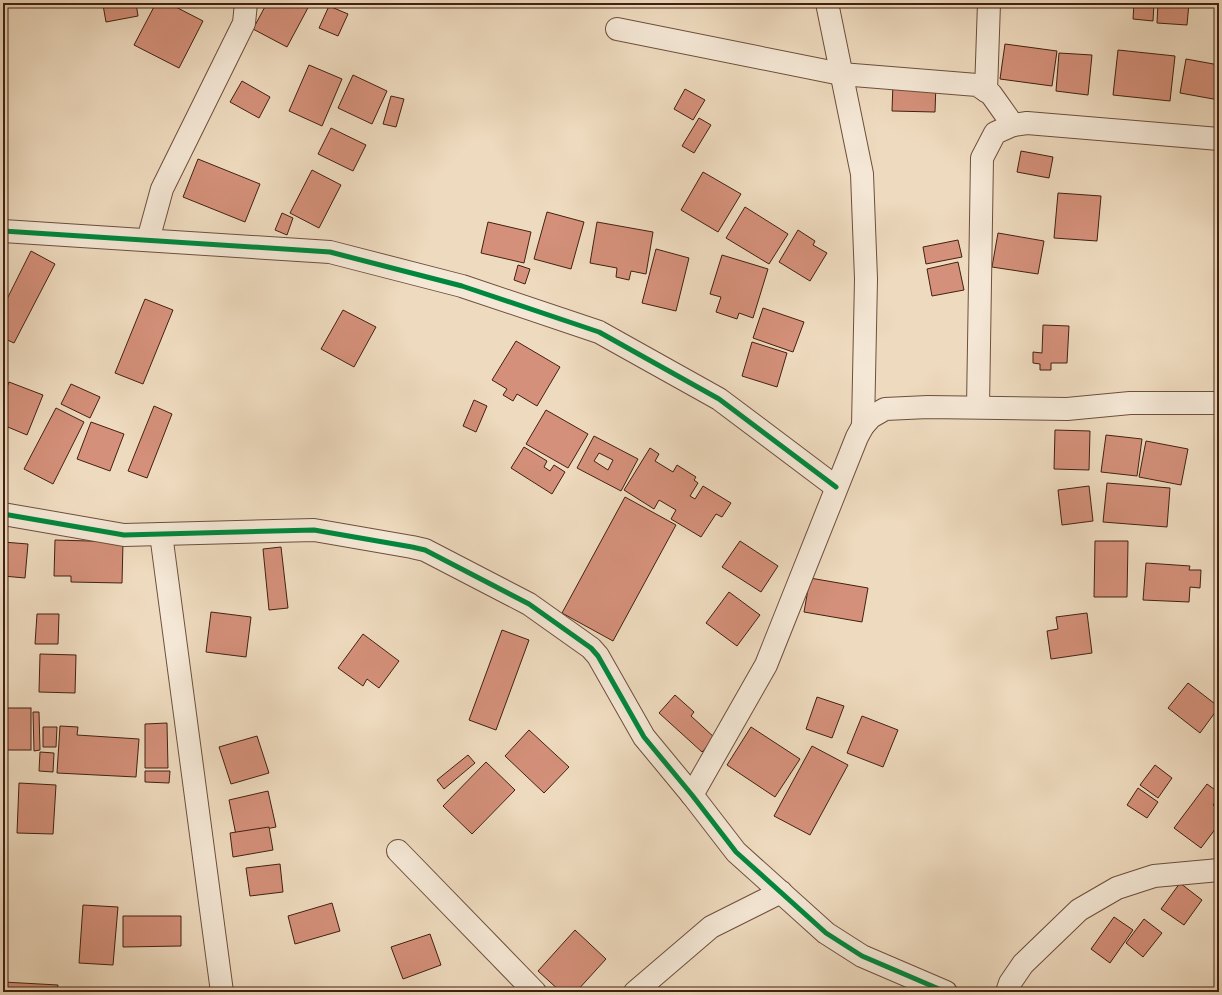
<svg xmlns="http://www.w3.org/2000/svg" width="1222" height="995" font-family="'Sorts Mill Goudy',serif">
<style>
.building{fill:#d4907a;stroke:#432110;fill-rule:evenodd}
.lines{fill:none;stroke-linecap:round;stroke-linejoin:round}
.minor-casing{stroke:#6e4f3c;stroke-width:24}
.minor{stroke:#f4e7d5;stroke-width:22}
.cycleway-casing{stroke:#f4e7d5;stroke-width:8}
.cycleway{stroke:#00873e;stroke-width:5}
</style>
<rect width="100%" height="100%" fill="#eedabe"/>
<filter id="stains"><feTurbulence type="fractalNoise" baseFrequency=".005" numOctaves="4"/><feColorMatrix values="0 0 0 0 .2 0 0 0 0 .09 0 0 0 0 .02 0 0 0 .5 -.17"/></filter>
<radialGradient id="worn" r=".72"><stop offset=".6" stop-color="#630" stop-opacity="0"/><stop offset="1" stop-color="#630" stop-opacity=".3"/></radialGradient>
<g class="building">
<polygon points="114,3 136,3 138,16 106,22 103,5"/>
<polygon points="156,3 168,3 203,21 179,68 134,45"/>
<polygon points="267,3 308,3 310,4 287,47 253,29"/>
<polygon points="1134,3 1154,3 1153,21 1133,19"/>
<polygon points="1158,3 1189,3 1187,25 1157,23"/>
<polygon points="329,6 348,14 338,36 319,28"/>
<polygon points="1005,44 1057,51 1052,86 1000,79"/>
<polygon points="1118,50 1175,56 1170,101 1113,95"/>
<polygon points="1059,53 1092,55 1088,95 1056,91"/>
<polygon points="1186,59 1219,65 1219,100 1180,93"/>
<polygon points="309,65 342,79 322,126 289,111"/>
<polygon points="353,75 387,91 372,124 338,108"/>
<polygon points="242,81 270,97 259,118 230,102"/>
<polygon points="893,83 936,83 935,112 892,111"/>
<polygon points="685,89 705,100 693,120 674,109"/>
<polygon points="391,96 404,99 396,127 383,124"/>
<polygon points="699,118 711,125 694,153 682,146"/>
<polygon points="331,128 366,145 353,171 318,154"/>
<polygon points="1021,151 1053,157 1049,178 1017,172"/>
<polygon points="198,159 260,184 245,222 183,197"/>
<polygon points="312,170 341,185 319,228 290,213"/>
<polygon points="703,172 741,194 718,232 681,210"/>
<polygon points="1058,193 1101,196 1097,241 1054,238"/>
<polygon points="745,207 788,234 769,264 726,238"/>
<polygon points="547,212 584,222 571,269 534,259"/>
<polygon points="282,213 293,218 287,235 275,230"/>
<polygon points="488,222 531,232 524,263 481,253"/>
<polygon points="597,222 653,232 646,274 631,271 629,280 616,277 617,268 590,263"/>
<polygon points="798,230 815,241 813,245 827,253 810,281 779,262"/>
<polygon points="998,233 1044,241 1038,274 992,267"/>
<polygon points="958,240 962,257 926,264 923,247"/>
<polygon points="656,249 689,258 676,311 642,303"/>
<polygon points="31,251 55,264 14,343 3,338 3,307"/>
<polygon points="722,255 768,269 753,318 739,313 737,319 716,312 721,297 710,294"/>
<polygon points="958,262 964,290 932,296 927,269"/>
<polygon points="518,265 530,269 525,284 514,280"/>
<polygon points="145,299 173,310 143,384 115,373"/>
<polygon points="763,308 804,322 793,352 753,338"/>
<polygon points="343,310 376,327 354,367 321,349"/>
<polygon points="1043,325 1069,326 1067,363 1051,363 1051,370 1040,370 1040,364 1033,363 1033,352 1042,353"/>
<polygon points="516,341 560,367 537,406 517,394 513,401 503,395 507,389 492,380"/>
<polygon points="752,342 787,353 777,387 742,376"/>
<polygon points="9,382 43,395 27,435 3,425 3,398"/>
<polygon points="71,384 100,397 90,418 61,404"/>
<polygon points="474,400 487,406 476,432 463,426"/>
<polygon points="154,406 172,414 147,478 128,471"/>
<polygon points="56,408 84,422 53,484 24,469"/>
<polygon points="546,410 588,434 568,468 526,444"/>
<polygon points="91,422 124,434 110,471 77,459"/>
<polygon points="1055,430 1090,431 1089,470 1054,469"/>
<polygon points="1106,435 1142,439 1137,476 1101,472"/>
<path d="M594,436L638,459L621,491L577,468ZM599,453L613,460L608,470L594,461Z"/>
<polygon points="1146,441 1188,449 1181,485 1139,477"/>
<polygon points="524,447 547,461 544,467 550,471 554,465 565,472 552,494 511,468"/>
<polygon points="650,448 659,454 655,461 673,472 677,465 696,477 694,480 698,483 690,496 695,499 703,486 731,503 722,517 716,514 701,537 671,519 676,510 659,500 654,509 624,490"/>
<polygon points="1107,483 1170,488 1167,527 1103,522"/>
<polygon points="1089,486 1093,521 1062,525 1058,490"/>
<polygon points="625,497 676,525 613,641 562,613"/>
<polygon points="55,540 123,542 122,583 71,582 71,576 54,576"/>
<polygon points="740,541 778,566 761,592 722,567"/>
<polygon points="1095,541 1128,541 1127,597 1094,597"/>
<polygon points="3,542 28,544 25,578 3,576"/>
<polygon points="281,547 288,608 269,610 263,549"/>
<polygon points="1146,563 1190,566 1189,570 1201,570 1200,588 1190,587 1189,602 1143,600"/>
<polygon points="810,578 868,588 862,622 804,612"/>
<polygon points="729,592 760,615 737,646 706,623"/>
<polygon points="211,612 251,617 246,657 206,652"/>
<polygon points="1087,613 1092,653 1051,659 1047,631 1058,629 1056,617"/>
<polygon points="37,614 59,614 58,644 35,644"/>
<polygon points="502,630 529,640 496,730 469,720"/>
<polygon points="363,634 399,661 379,688 367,679 363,686 338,668"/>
<polygon points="40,654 76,655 75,693 39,692"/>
<polygon points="1188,683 1219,707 1200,733 1168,708"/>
<polygon points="675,695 694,712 691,716 715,738 702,752 659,713"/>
<polygon points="817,697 844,706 832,738 806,729"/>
<rect x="3" y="708" width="28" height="42"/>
<polygon points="33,712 39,712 40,750 34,751"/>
<polygon points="862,716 898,730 883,767 847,753"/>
<polygon points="167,723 168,768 145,768 145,724"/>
<polygon points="60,726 78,727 77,735 139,739 136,777 57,773"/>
<polygon points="43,727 57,727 56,747 43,747"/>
<polygon points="751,727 800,759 775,797 727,765"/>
<polygon points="529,730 569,767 544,793 505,756"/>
<polygon points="257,736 269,773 231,784 219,747"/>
<polygon points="812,746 848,765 810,835 774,816"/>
<polygon points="40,752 54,753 53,772 39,771"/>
<polygon points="468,755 475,763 444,789 437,780"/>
<polygon points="486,762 515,790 472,834 443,806"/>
<polygon points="1155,765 1172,778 1158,798 1140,785"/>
<polygon points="145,771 170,771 169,783 145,782"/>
<polygon points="19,783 56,785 53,834 17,833"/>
<polygon points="1207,784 1218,792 1216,795 1219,797 1213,805 1219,810 1219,824 1201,848 1174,828"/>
<polygon points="1138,788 1158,802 1147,818 1127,805"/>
<polygon points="268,791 276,827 236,835 229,800"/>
<polygon points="269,827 273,850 233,857 230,833"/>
<polygon points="280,864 283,892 250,896 246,868"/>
<polygon points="1180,883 1202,900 1184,925 1161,909"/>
<polygon points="332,903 340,931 295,944 288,916"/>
<polygon points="83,905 118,907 113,965 79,963"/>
<polygon points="123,916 181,916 181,946 123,947"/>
<polygon points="1114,917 1133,930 1110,963 1091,949"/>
<polygon points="1144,919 1162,933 1143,957 1126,943"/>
<polygon points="575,930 606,959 576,992 561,992 538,971"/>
<polygon points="430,934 441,965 403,979 391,947"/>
<polygon points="3,982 58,985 57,992 3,992"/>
<polygon points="457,988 457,992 420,992"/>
</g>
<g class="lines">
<defs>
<g id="minor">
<polyline points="827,3 862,174 866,279 863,426"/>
<polyline points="617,29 841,74 977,85 991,94 1013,125"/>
<polyline points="986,91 989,3"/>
<polyline points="3,231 330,252 462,286 599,332 719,399 836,487"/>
<polyline points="148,240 162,189 244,23 246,3"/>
<polyline points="978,407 982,158 995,133 1013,125 1027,123 1219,139"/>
<polyline points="3,514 124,535 314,530 412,547 425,550 529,604 591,648 598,656 644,737 692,795 736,852 826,933 862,956 946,992"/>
<polyline points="161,534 222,992"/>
<polyline points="692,795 766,665 857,437 863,426 871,417 885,409 928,407 1067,409 1130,403 1219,403"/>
<polyline points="398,851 535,992"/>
<polyline points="635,992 711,927 781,892"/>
<polyline points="1007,992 1010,983 1023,964 1079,910 1117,888 1154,876 1219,870"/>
</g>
</defs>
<use href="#minor" class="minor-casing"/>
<use href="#minor" class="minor"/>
<defs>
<g id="cycleway">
<polyline points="3,231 330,252 462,286 599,332 719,399 836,487"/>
<polyline points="3,514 124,535 314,530 412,547 425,550 529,604 591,648 598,656 644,737 692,795 736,852 826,933 862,956 946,992"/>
</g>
</defs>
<use href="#cycleway" class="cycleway-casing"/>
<use href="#cycleway" class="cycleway"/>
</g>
<rect width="1222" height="995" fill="none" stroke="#eedabe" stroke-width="16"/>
<rect x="4" y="4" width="1214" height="987" fill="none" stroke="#432110" stroke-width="2"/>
<rect x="8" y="8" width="1206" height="979" fill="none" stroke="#432110"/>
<rect width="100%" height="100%" filter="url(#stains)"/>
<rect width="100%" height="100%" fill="url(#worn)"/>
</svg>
